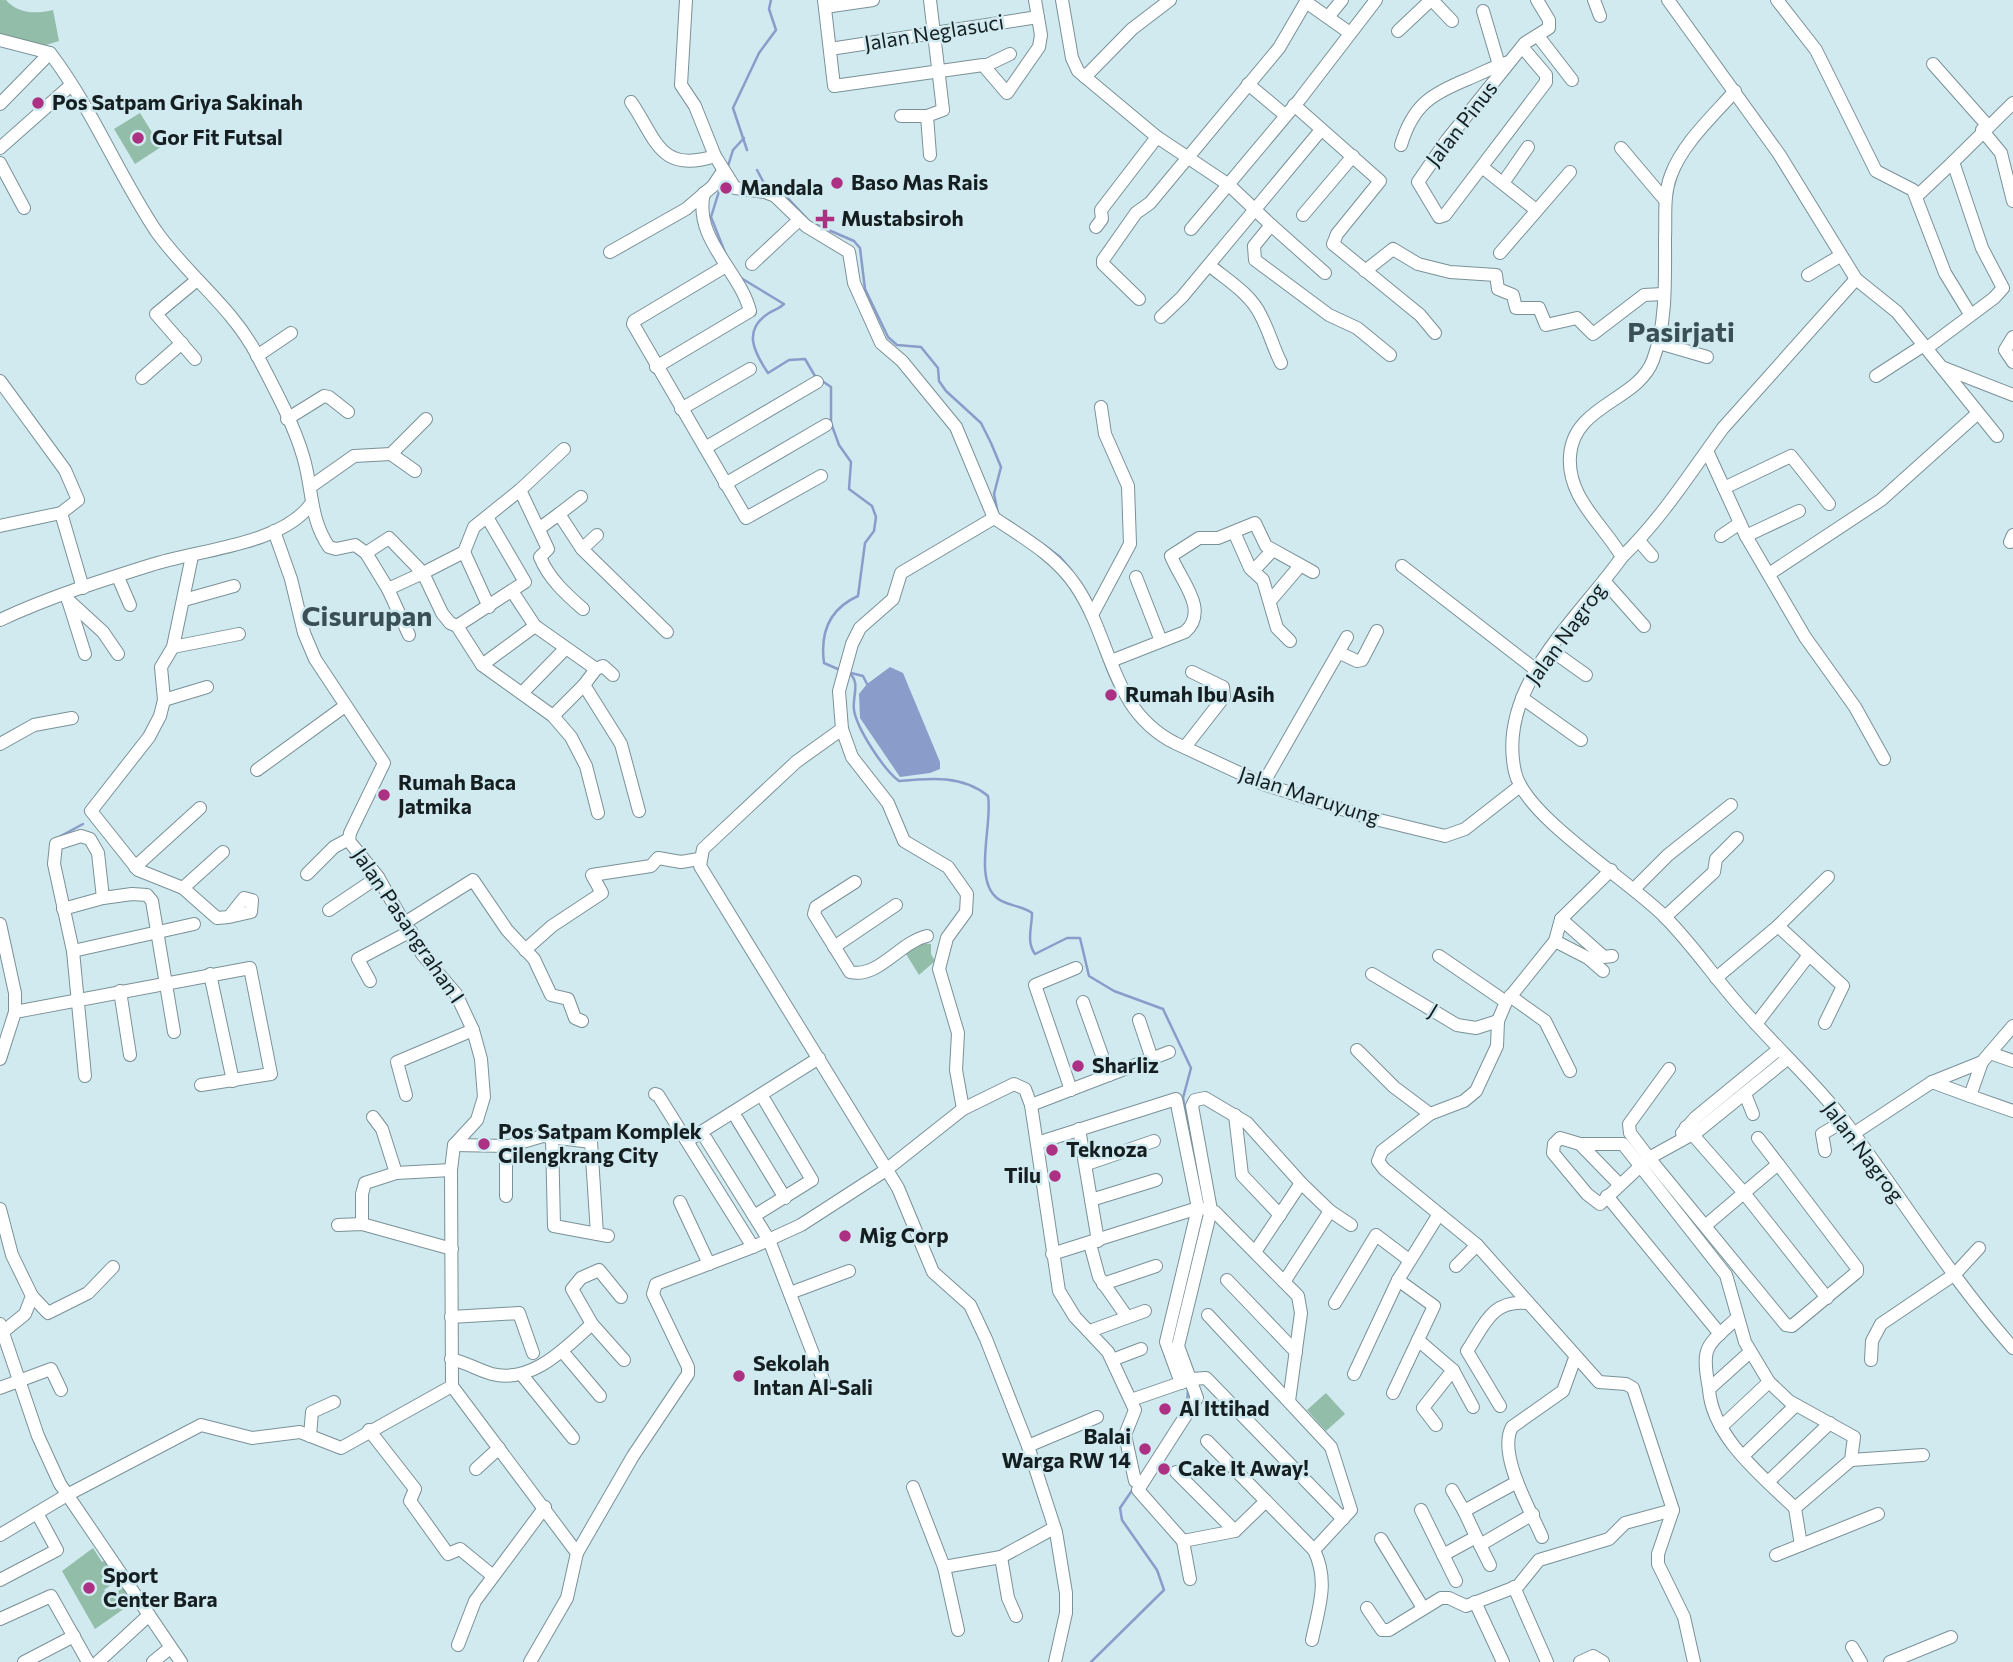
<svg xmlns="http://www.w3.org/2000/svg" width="2013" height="1662" font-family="Commissioner,sans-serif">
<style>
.green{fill:#92bda8}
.water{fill:#8a9dca}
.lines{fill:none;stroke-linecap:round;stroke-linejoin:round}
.stream{stroke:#8a9dca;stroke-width:2.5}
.minor-casing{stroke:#7a9197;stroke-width:14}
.minor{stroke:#fff;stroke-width:12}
.poi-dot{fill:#ac3183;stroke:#d0eaf0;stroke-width:2.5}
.labels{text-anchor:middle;stroke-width:5;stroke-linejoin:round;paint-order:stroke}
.street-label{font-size:21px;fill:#151e20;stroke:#d0eaf0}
.poi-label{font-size:21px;font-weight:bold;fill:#151e20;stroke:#d0eaf0;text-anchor:start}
.district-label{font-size:28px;font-weight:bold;fill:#3a5056;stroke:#d0eaf0}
</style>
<rect width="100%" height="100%" fill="#d0eaf0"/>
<g class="green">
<path d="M0,0H6C18,14 36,14 53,10L59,41L46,45L0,38Z"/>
<polygon points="140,113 161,147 135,164 114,129"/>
<polygon points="921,943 931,944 931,954 935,961 919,975 906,954"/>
<polygon points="1326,1393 1345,1414 1326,1431 1307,1410"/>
<polygon points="93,1548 102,1562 107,1559 121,1578 104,1590 109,1598 125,1586 135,1601 95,1629 62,1571"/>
</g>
<polygon class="water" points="890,667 903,673 940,762 940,769 930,773 900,777 860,718 859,694 867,684"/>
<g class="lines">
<g class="stream">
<polyline points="747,150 733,108 759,53 776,30 769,9 771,0"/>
<polyline points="728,166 733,150 744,138"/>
<polyline points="757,170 765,185 784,194 810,222 854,241 860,248 865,289 888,337 897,345 921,347 938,368 939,381 946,391 981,423 991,443 1001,467 994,494 998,514"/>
<polyline points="721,185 711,217 726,255"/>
<path d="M741,278L784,304C779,309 775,309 769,313C742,330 754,352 768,373L789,360L805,359L815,376L831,387V423L839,445L851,462L849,489L872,506L876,517L874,531L865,543L858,596C829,609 820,633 824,663L840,670"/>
<polyline points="1044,545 1060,557 1072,571"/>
<path d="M849,673C861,682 852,697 854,710C857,729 884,770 899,781C930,778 963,775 988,796C993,823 973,879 997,898C1006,906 1021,905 1032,913C1032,927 1026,942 1035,954L1067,938H1080L1089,976L1114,991L1163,1009L1191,1068L1183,1098L1201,1194"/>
<polyline points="851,673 863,676 867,684"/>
<polyline points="59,837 83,824"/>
<polyline points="1174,1333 1203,1214"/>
<polyline points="1187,1404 1188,1390"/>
<polyline points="1091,1662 1164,1590 1157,1570 1122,1520 1120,1508 1133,1489"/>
</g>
<defs>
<g id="minor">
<polyline points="686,0 681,85 695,106 715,156 735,188 765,192 775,196 806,226 849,252 854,283 881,343 902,361 956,427 994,518"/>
<polyline points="824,0 834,86 983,65 1007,93 1039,47 1041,35 1035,0"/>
<polyline points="930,0 943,110 927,116 930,155"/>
<polyline points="1062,0 1072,58 1078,71 1157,137 1229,185 1271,225 1254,246 1255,260 1329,315 1357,328 1390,355"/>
<polyline points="1432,0 1452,21"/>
<polyline points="1594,0 1600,16"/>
<polyline points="1668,0 1779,154 1856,279 1897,312 1997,436"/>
<polyline points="1777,0 1816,50 1876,171 1913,190 1945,273 1970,314"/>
<polyline points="1306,2 1350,33"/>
<polyline points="825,7 873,0"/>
<polyline points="1483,11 1499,65"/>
<polyline points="1328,17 1342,0"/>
<polyline points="1398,31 1431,0"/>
<polyline points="1538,36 1572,80"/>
<path d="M0,40L50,53C92,108 118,174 156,231C187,275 232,307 257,355C273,386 293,422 303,456C313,488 309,518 329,547L336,549L355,545L366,553L388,589L423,573L442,613L450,623L457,626L482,665L553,716L571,737L586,766L598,813"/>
<polyline points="1523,48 1546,75 1546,82 1445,215 1439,217 1418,182 1447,140 1525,43 1549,28 1549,20 1537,0"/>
<polyline points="830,49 1038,17"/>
<polyline points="1933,64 1987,125"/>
<polyline points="987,65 1010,54"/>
<polyline points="1085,77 1132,29 1170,0"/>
<polyline points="1248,84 1285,115"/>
<path d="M1735,91C1712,117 1683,143 1671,175C1663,196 1666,217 1665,238C1665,277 1667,323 1653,360C1638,401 1573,405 1570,456C1567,498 1603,524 1622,557C1578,619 1496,687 1515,772C1525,817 1630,881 1665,917C1695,947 1718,983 1747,1014C1776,1047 1817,1085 1843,1119C1900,1195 1950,1277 2013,1348"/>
<path d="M631,102C656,138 659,174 715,156"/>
<polyline points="0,104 50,53"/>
<polyline points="1294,105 1380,181 1337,234 1333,244 1420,315 1435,333"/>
<polyline points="901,116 927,116"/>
<polyline points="1982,130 2001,153 2013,201"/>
<path d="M1401,145C1413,105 1431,94 1468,79C1482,73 1495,66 1509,62"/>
<polyline points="0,148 70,86"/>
<polyline points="1621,148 1665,200"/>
<polyline points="0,163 24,208"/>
<polyline points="1482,167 1536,210"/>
<polyline points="1503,183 1528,147"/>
<polyline points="1917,196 1953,162"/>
<polyline points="1303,215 1353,156"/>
<polyline points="1271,225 1325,273"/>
<polyline points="1096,227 1102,219 1101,210 1157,137"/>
<polyline points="1191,229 1300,99 1376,0"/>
<polyline points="610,252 686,209 713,186 723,171"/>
<polyline points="1500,253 1570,172"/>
<polyline points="752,264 799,220"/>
<path d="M1209,265C1227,280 1251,294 1261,316C1269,331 1273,347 1281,363"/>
<polyline points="726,266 634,321 633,324 746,518 821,476"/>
<polyline points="1365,271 1393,249 1418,264 1450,272 1496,275 1498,289 1513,295 1516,308 1539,308 1546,325 1577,318 1593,334 1644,295 1663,294"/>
<polyline points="1808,275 1840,256"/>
<polyline points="1139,299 1103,264 1103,260 1136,213 1150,203 1279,48 1307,0"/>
<polyline points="1161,317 1182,297 1321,130"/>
<polyline points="2013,337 2005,350 2013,362"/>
<polyline points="1659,343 1707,357"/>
<polyline points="1927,348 1994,298 2003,288 1982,248 1953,162 2013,103"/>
<polyline points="257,356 291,333"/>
<polyline points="195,359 156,314 197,280"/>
<path d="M656,367L750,311C740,271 693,239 704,193"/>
<polyline points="1944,368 2013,395"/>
<polyline points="1876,376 1924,345"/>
<polyline points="142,378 182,343"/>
<polyline points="0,381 65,470 78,500 61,513 0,526"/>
<polyline points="681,409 750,369"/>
<polyline points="287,419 324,396 329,397 348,412"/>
<polyline points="705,448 817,382"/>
<polyline points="1708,453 1746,536 1805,637 1855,707 1884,759"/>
<polyline points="391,454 415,471"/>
<polyline points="725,484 826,425"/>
<polyline points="310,487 354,456 391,454 426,419"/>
<polyline points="1724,488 1791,456 1829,504"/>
<path d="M520,490L548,549L540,557C549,579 566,594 583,609"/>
<polyline points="61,513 83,588"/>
<polyline points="559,514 581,497"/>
<path d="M994,518C1024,538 1056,556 1076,586C1113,641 1110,710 1175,743L1263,784L1367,817L1445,836L1465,829L1520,786"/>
<polyline points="540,528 559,514 582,549 667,632"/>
<polyline points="274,531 291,579 304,633 315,659 384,763 350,833 349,841 378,877 422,954 456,994 473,1030 481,1059 484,1097 477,1120 454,1145 451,1170 452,1386 577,1553 567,1598 530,1662"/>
<polyline points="1234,532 1250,568 1263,580 1277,628 1290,641"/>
<polyline points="1721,536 1740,523"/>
<polyline points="1746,536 1799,511"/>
<polyline points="1639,541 1652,556"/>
<polyline points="2010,542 2013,535"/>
<polyline points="582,549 597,535"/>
<polyline points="464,552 489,607"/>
<polyline points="366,553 389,538 423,573 464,552 474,527 520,490 564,449"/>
<polyline points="192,556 173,647 161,667 164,700 160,716 149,737 91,811 138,870 183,888 217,918 229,917 244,898 252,900 251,912 229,917"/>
<path d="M1622,557C1662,518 1691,472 1723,428L1856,279"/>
<polyline points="1402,566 1536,670"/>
<polyline points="1253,571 1272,551"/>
<polyline points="1769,574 1881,500 1978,413"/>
<polyline points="118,577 130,605"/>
<polyline points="1136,577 1161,641"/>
<polyline points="1605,582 1644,626"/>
<polyline points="388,589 409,635"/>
<polyline points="512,591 535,626 596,669 584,685"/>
<polyline points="68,600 103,632 118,654"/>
<polyline points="68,600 85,654"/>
<polyline points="184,600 234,586"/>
<polyline points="1270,601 1299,567"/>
<polyline points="1092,615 1130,544 1128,486 1105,434 1101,407"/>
<path d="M0,620C49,597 100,581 151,565C196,550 281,545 310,505"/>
<polyline points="457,626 525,582 487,517"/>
<polyline points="173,647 239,634"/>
<polyline points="1551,650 1586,675"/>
<polyline points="1340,653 1357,661 1362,660 1377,631"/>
<path d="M1111,661L1185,632C1210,610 1180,580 1171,556L1199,538H1218L1255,523L1266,546L1313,572"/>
<polyline points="482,665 535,626"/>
<polyline points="596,669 603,666 613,675"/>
<polyline points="522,693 565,649"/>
<polyline points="1522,698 1581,740"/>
<polyline points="164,700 207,687"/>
<polyline points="553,716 584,685 621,744 639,811"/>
<polyline points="842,729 796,762 703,849 700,866 898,1188 933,1272 970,1305 986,1339 1028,1446 1056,1532 1066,1593 1066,1613 1055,1662"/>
<polyline points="0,744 34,725 72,718"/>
<polyline points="1185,747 1224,697 1223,687 1192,672"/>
<polyline points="257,770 345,706"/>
<polyline points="1263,784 1347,637"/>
<polyline points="135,867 200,808"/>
<polyline points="1611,870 1561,919 1555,941 1506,1002 1498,1021 1497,1046 1476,1091 1464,1101 1430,1114 1382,1151 1378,1161 1384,1169 1477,1245 1599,1382 1626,1384 1633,1388 1673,1510 1658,1554 1658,1564 1684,1617 1694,1662"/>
<polyline points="307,874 334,847 349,839"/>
<path d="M855,882L816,907L814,914L850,972C878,979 900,942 927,936"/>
<polyline points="183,888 223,852"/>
<polyline points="1634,889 1668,855 1731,805"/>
<polyline points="63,909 103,898 132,894 147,895 152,901 174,1032"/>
<polyline points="329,910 378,877"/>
<polyline points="1665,917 1714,872 1716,859 1737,838"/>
<polyline points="1561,919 1604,957 1612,956"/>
<polyline points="406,922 473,880 507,930 534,959 551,995 568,999 575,1018 582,1021"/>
<polyline points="0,924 15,993 15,1012 0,1059"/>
<polyline points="1778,926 1843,986 1825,1023"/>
<polyline points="1555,941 1588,958 1603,971"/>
<polyline points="834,947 896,905"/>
<polyline points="525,950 552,926 602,893 592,875 651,866 658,858 681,862 699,859"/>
<polyline points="73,951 194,924"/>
<polyline points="1439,956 1506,1002"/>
<polyline points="210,974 233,1081"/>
<polyline points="1372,974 1457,1025 1476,1028 1498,1021"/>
<polyline points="1716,978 1778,926 1828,877"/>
<polyline points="370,981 358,959 411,931"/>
<polyline points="120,991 130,1055"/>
<polyline points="1510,996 1545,1021 1570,1071"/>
<polyline points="1083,1002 1109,1075"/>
<polyline points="15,1012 250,968 271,1074 201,1085"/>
<polyline points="1139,1020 1152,1059"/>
<polyline points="1756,1024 1809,955"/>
<polyline points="1357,1050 1394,1087 1430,1114"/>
<polyline points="1990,1053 2013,1061"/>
<polyline points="1669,1069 1629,1124 1630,1133 1649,1158 1786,1325 1792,1326 1857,1272 1857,1268 1778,1164 1705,1226"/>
<polyline points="85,1076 73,951 54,864 56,844 81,836 90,839 98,853 103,898"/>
<polyline points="1932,1082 1970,1096 1982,1062"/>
<polyline points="1071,1090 1035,985 1076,968"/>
<polyline points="655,1094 658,1095 753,1247"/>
<polyline points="1745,1094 1753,1114"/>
<polyline points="406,1095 397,1062 473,1030"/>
<polyline points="1970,1096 2013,1111"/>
<polyline points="1031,1105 1169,1052"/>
<polyline points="963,1109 956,1070 958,1033 939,969 947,938 966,912 967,894 948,867 904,841 888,803 852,757 842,729 839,691 852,644 860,628 893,599 901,573 994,518"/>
<polyline points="1235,1115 1242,1175 1280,1215"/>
<polyline points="373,1117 382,1129 396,1173"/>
<polyline points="737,1119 785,1198"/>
<polyline points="1686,1127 1744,1193 1827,1298"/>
<polyline points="1079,1129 1098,1241"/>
<polyline points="1682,1133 1695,1118 1778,1050"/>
<polyline points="1853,1134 1932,1082 1982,1062 2013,1026"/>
<polyline points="552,1137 554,1226 608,1236"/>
<polyline points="1758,1138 1778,1164"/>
<polyline points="706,1139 769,1240 824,1382"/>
<polyline points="687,1141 819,1058"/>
<polyline points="1037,1143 1176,1099 1198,1208 1166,1342 1181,1383"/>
<path d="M1580,1144H1623L1726,1275L1745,1342L1769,1382L1789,1401L1854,1437L1851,1460L1795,1508C1763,1477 1712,1437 1709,1389L1750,1352"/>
<polyline points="454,1145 509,1146 543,1136 591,1142 597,1234"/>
<polyline points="1825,1151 1822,1134 1844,1121"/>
<polyline points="1087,1164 1154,1141"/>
<polyline points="1619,1184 1580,1144 1560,1138 1554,1144 1553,1153 1587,1194 1600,1204 1649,1158 1698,1131 1787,1059"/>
<polyline points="506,1196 506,1146"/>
<polyline points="1607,1196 1720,1334"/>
<polyline points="1091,1200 1156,1180"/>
<polyline points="680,1202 709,1264"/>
<polyline points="0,1209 12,1255 32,1296 25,1314 4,1331"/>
<polyline points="1205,1209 1215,1212 1298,1296 1301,1313 1289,1401"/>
<polyline points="754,1216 812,1180 765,1101"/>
<polyline points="362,1224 362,1194 365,1183 396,1173 451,1170"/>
<polyline points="338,1225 362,1224 452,1249"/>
<polyline points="1090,1244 1099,1277 1127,1317"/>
<polyline points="1255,1252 1301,1183"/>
<polyline points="1052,1254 1198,1208"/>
<polyline points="1456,1266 1477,1245"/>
<polyline points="1227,1280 1296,1352"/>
<polyline points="1284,1282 1330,1211"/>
<polyline points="1103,1284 1156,1266"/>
<polyline points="790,1293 849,1271"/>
<polyline points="32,1296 48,1313 88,1293 113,1267"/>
<polyline points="621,1297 599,1270 581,1278 572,1289 592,1324 624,1360"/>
<polyline points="1335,1303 1376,1235 1409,1260"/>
<polyline points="1208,1315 1331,1447 1351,1510 1314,1550"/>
<polyline points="451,1317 519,1313 533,1353"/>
<polyline points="0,1324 38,1436 60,1484 181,1662"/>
<polyline points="1090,1331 1145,1311"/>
<polyline points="1418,1340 1453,1370 1473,1407"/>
<polyline points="562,1351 600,1396"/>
<path d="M451,1359C465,1362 478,1370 492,1374C532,1384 565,1348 592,1324"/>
<polyline points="1112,1360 1141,1349"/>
<polyline points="1871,1360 1872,1341 1881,1324 1955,1274 1979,1248"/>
<polyline points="1354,1374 1398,1280 1439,1214"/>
<polyline points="522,1375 573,1438"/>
<polyline points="0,1388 51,1369 61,1390"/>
<path d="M1709,1389C1701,1345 1706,1347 1737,1318"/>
<polyline points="1393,1393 1434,1306 1398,1280"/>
<polyline points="1131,1400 1192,1379 1206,1378 1343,1519"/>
<path d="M1500,1406L1467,1351C1484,1326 1491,1300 1526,1303"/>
<polyline points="1436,1425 1423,1408 1453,1370"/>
<polyline points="1721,1427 1769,1382"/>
<polyline points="369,1430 415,1489 410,1501 448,1554 460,1549 493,1576"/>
<polyline points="310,1436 312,1412 334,1402"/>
<path d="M1207,1441L1314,1550C1329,1581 1319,1607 1312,1640"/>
<polyline points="1028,1446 1097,1417"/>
<polyline points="1744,1455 1796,1405"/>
<polyline points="1851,1460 1923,1455"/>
<polyline points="476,1469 499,1448"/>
<polyline points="1176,1472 1235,1531"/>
<polyline points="1769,1481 1830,1423"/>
<polyline points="1517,1482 1464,1511 1480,1545 1533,1514"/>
<polyline points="913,1487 944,1567"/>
<polyline points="1452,1490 1464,1511"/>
<polyline points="1795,1508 1801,1545 1878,1514"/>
<polyline points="1421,1510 1456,1581"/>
<polyline points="0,1535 67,1495 201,1425 252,1438 300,1432 341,1448 452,1386"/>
<path d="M1542,1537C1531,1511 1497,1454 1512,1427L1563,1391L1575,1358"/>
<polyline points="1381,1539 1423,1608"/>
<polyline points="1183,1541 1138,1490 1197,1398 1178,1346 1211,1210 1192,1106 1195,1100 1205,1098 1247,1123 1301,1183 1330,1211 1351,1225"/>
<polyline points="1183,1541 1235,1531 1266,1501"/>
<polyline points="1183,1541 1190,1579"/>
<polyline points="1480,1545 1490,1565"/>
<polyline points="577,1553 633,1456 688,1374 688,1367 653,1294 656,1284 753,1247 801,1225 886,1170 963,1109 1014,1084 1025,1089 1031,1105 1059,1291 1075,1317 1108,1352 1135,1410 1125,1435 1135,1481"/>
<polyline points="1443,1555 1476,1537"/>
<polyline points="1776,1555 1801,1545"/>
<polyline points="1001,1557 1008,1598 1016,1616"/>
<polyline points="0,1580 57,1550 37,1513"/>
<polyline points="1514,1587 1547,1662"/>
<polyline points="1475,1602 1503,1662"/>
<polyline points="1367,1608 1382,1630 1389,1630 1441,1598 1449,1598 1466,1606 1518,1586 1539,1560 1609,1539 1625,1523 1673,1510"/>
<polyline points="0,1619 51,1596 88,1662"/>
<polyline points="958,1630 944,1567 1001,1557 1054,1528"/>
<polyline points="458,1645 475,1601 545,1507"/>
<polyline points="1852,1647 1861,1662"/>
<polyline points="24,1662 74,1636"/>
<polyline points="98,1662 149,1615"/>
<polyline points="153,1662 170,1648"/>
<polyline points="1580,1662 1593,1656 1603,1662"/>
<polyline points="1890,1662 1951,1637"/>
</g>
</defs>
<use href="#minor" class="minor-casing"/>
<use href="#minor" class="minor"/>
</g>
<g class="poi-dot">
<circle cx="38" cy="103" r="7"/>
<circle cx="138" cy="138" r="7"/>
<circle cx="837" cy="183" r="7"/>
<circle cx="726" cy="188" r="7"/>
<path d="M821.5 208.5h7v7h7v7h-7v7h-7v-7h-7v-7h7z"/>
<circle cx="1111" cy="695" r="7"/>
<circle cx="384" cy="795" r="7"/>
<circle cx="1078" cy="1066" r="7"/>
<circle cx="484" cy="1144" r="7"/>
<circle cx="1052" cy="1150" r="7"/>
<circle cx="1055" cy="1176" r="7"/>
<circle cx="845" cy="1236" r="7"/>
<circle cx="739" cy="1376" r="7"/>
<circle cx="1165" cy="1409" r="7"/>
<circle cx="1145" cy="1449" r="7"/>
<circle cx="1164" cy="1469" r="7"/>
<circle cx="89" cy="1588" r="7"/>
</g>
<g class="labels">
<g class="street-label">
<text transform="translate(934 33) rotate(-9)" y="7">Jalan Neglasuci</text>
<text transform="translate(1462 124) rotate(-52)" y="7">Jalan Pinus</text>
<text transform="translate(1566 634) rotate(-54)" y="7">Jalan Nagrog</text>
<text transform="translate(1309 796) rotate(18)" y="7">Jalan Maruyung</text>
<text transform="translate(408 926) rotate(56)" y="7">Jalan Pasangrahan I</text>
<text transform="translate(1433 1011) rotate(31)" y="7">J</text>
<text transform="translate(1863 1152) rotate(53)" y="7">Jalan Nagrog</text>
</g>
<g class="poi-label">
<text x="52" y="110">Pos Satpam Griya Sakinah</text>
<text x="152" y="145">Gor Fit Futsal</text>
<text x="851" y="190">Baso Mas Rais</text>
<text x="740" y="195">Mandala</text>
<text x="841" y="226">Mustabsiroh</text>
<text x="1125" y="702">Rumah Ibu Asih</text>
<text x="398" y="790">Rumah Baca<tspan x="398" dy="24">Jatmika</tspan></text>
<text x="1092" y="1073">Sharliz</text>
<text x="498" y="1139">Pos Satpam Komplek<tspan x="498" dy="24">Cilengkrang City</tspan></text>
<text x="1066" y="1157">Teknoza</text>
<text x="1041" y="1183" text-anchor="end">Tilu</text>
<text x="859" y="1243">Mig Corp</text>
<text x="753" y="1371">Sekolah<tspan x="753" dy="24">Intan Al-Sali</tspan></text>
<text x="1179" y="1416">Al Ittihad</text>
<text x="1131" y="1444" text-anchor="end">Balai<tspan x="1131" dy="24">Warga RW 14</tspan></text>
<text x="1178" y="1476">Cake It Away!</text>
<text x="103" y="1583">Sport<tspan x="103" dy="24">Center Bara</tspan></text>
</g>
<g class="district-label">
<text x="1681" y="342">Pasirjati</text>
<text x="367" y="626">Cisurupan</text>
</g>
</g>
</svg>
